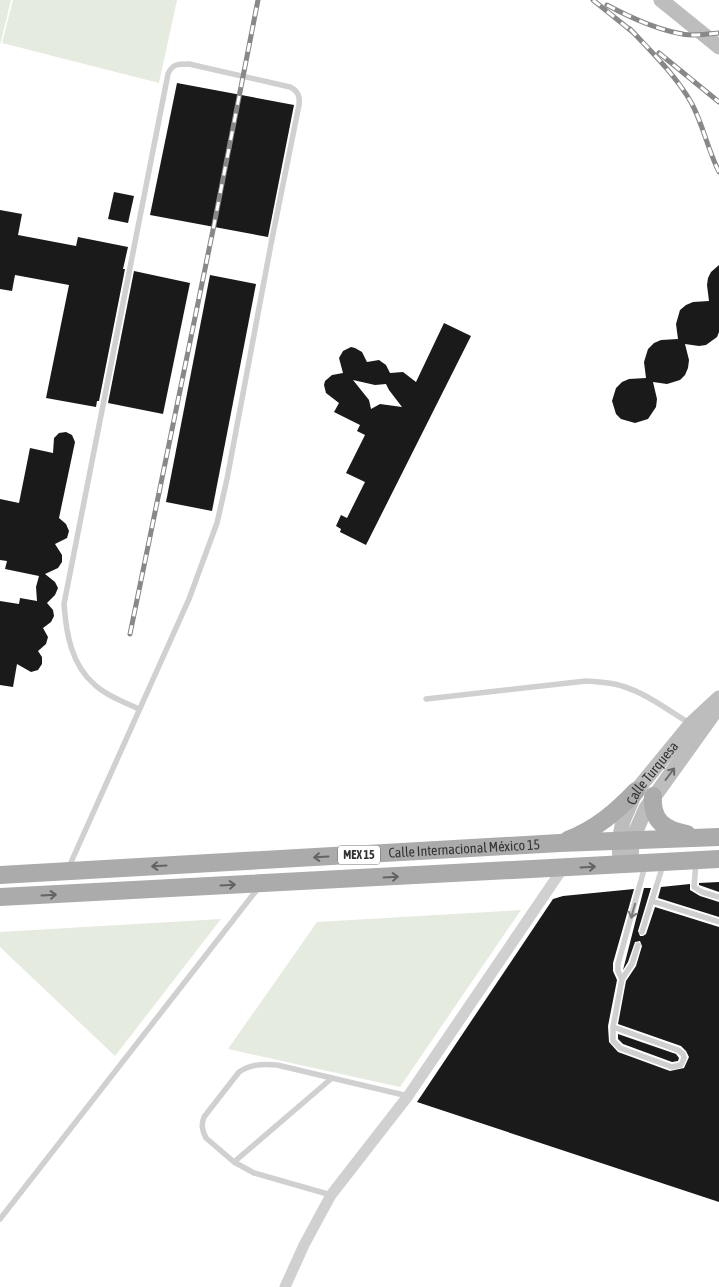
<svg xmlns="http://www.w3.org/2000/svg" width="719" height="1287" font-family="'Asap Condensed',sans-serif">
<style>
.green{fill:#e5ebdf}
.building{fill:#1a1a1a;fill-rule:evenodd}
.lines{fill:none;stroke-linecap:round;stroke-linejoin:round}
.lane{stroke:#d0d0d0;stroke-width:5.5}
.street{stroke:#d0d0d0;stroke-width:11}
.secondary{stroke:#bdbdbd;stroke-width:15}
.primary{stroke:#ababab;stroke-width:18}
.rail-casing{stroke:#888;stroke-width:5}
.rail{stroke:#fff;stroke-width:3;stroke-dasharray:9;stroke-linecap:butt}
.oneway{stroke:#6a6a6a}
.oneway2{stroke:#636363}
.oneway3{stroke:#7a7a7a}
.labels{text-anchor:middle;stroke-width:5;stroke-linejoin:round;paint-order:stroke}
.shield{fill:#fff;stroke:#707070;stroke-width:1}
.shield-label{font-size:12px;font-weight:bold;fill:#333}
.street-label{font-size:14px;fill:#333;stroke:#fff}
</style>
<rect width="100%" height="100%" fill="#fff"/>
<g class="green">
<polygon points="0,0 11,0 0,45"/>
<polygon points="13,0 177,0 159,83 2,43"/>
<polygon points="521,910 400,1087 228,1049 317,922"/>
<polygon points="221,919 115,1056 0,947 0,932"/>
</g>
<g class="building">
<polygon points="177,83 294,105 268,237 150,215"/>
<polygon points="114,192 134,196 128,223 108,219"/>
<polygon points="0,210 22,214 18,235 76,246 78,237 128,247 123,269 125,269 99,401 97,401 96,407 46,398 69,285 15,275 12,291 0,289"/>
<polygon points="719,265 719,332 717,337 706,345 699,346 685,344 689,360 688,368 685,375 680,380 667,384 653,382 657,399 656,407 648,419 635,423 621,419 616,414 612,401 616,388 622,382 629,379 646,378 644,362 648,349 654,343 661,340 678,339 676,324 680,310 686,305 693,302 709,301 707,285 708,278 711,272"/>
<polygon points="134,271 190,283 163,414 108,403"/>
<polygon points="210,275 256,284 212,511 166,502"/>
<path d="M444,323L471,336L366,545L340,532L341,529L336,526L341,515L347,518L365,482L346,473L365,435L357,431L360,425L334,412L339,403L326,393L324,385L325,381L332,375L343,373L339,358L343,351L351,347L355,348L362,352L367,362L379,360L386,365L390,373L403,372L416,382ZM353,380L375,385L386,384L389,390L402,407L380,404L371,409L369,400Z"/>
<polygon points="66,432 72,435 75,442 59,518 66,524 69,531 67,538 55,544 62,555 62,562 58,568 45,574 55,582 58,588 55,595 47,603 53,610 54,616 51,622 43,628 48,637 46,644 38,651 42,657 42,664 38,670 31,672 17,664 13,687 0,685 0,601 19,604 20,598 37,601 36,587 39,576 5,569 7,561 0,560 0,499 19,503 30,448 53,453 54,438 59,433"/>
<polygon points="719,882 719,892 699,885 699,883"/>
<polygon points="690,884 690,890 700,896 719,902 719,917 658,898 661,887"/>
<polygon points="644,888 651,888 638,931 640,936 643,936 646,934 655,907 719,927 719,1202 417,1102 553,899 563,896 634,889 613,963 613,971 617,980 608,1026 609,1042 618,1052 670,1071 684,1068 689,1057 686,1051 681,1046 618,1024 626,981 636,966 642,946 640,941 635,942 628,962 623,970"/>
<polygon points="618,1034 676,1054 679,1058 678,1061 672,1062 623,1044 618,1039"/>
</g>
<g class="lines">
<g class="lane">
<path d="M426,699L586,681C598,682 610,682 622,686C646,693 669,711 691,724"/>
<polyline points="696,862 694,887 702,892 719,897"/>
<path d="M68,869L189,599L217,523L227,479L271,244L299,105C300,96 298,91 290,87L189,64C178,64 172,64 168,74L64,604C66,632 71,665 95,685C107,696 124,702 139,709"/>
<polyline points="652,901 719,922"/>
<polyline points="642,932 663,865"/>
<polyline points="622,979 618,971 618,964 645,866"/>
<polyline points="613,1027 678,1050 683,1054 684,1058 681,1065 672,1067 620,1048 613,1041 613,1027 622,979 632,964 638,945"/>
<polyline points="234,1162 332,1078"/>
<path d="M331,1195L254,1173L234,1162L206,1138C202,1130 201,1125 204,1117L239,1072C251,1064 262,1064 277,1065L408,1096"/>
<polyline points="0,1219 259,887"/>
</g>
<polyline class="street" points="285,1287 304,1245 331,1195 408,1096 563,868"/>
<g class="secondary">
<polyline points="661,0 719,47"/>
<polyline points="631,864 632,840 646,808 717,709"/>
<path id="s1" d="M620,865L619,841L623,821L636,791L691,724L719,698"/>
</g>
<g class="primary">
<path d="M653,796C651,821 665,830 687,834"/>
<path d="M568,840C596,829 616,812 636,791"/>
<path id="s2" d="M0,875L560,843L719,837"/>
<polyline points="0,897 719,859"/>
</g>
<defs>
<g id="rail">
<polyline points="593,0 634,33"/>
<path d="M607,5C629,17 666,34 692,35C701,35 710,34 719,33"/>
<path d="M630,29C651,51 677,77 692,104C703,125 708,150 719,172"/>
<polyline points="659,53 719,102"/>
<polyline points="130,634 213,230 258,0"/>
</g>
</defs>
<use href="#rail" class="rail-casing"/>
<use href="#rail" class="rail"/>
</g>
<defs><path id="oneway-shaft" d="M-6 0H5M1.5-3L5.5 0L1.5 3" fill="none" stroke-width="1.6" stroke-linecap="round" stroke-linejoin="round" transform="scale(1.25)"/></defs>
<use class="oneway" href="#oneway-shaft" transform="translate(670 774) rotate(-53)"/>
<g class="oneway2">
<use href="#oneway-shaft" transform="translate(321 857) rotate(177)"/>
<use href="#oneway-shaft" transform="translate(159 866) rotate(177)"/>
<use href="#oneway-shaft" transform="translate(588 867) rotate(-3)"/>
<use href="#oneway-shaft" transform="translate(391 877) rotate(-3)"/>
<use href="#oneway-shaft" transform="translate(228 885) rotate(-3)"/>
<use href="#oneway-shaft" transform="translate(49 895) rotate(-3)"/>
</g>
<use class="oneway3" href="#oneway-shaft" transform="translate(633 911) rotate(106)"/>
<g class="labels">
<rect class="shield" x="338" y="845.5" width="42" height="19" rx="4"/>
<g class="shield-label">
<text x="359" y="859">MEX 15</text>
</g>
<g class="street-label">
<text dy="5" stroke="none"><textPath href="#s1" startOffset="101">Calle Turquesa</textPath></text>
<text dy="5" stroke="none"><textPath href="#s2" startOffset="465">Calle Internacional México 15</textPath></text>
</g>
</g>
</svg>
